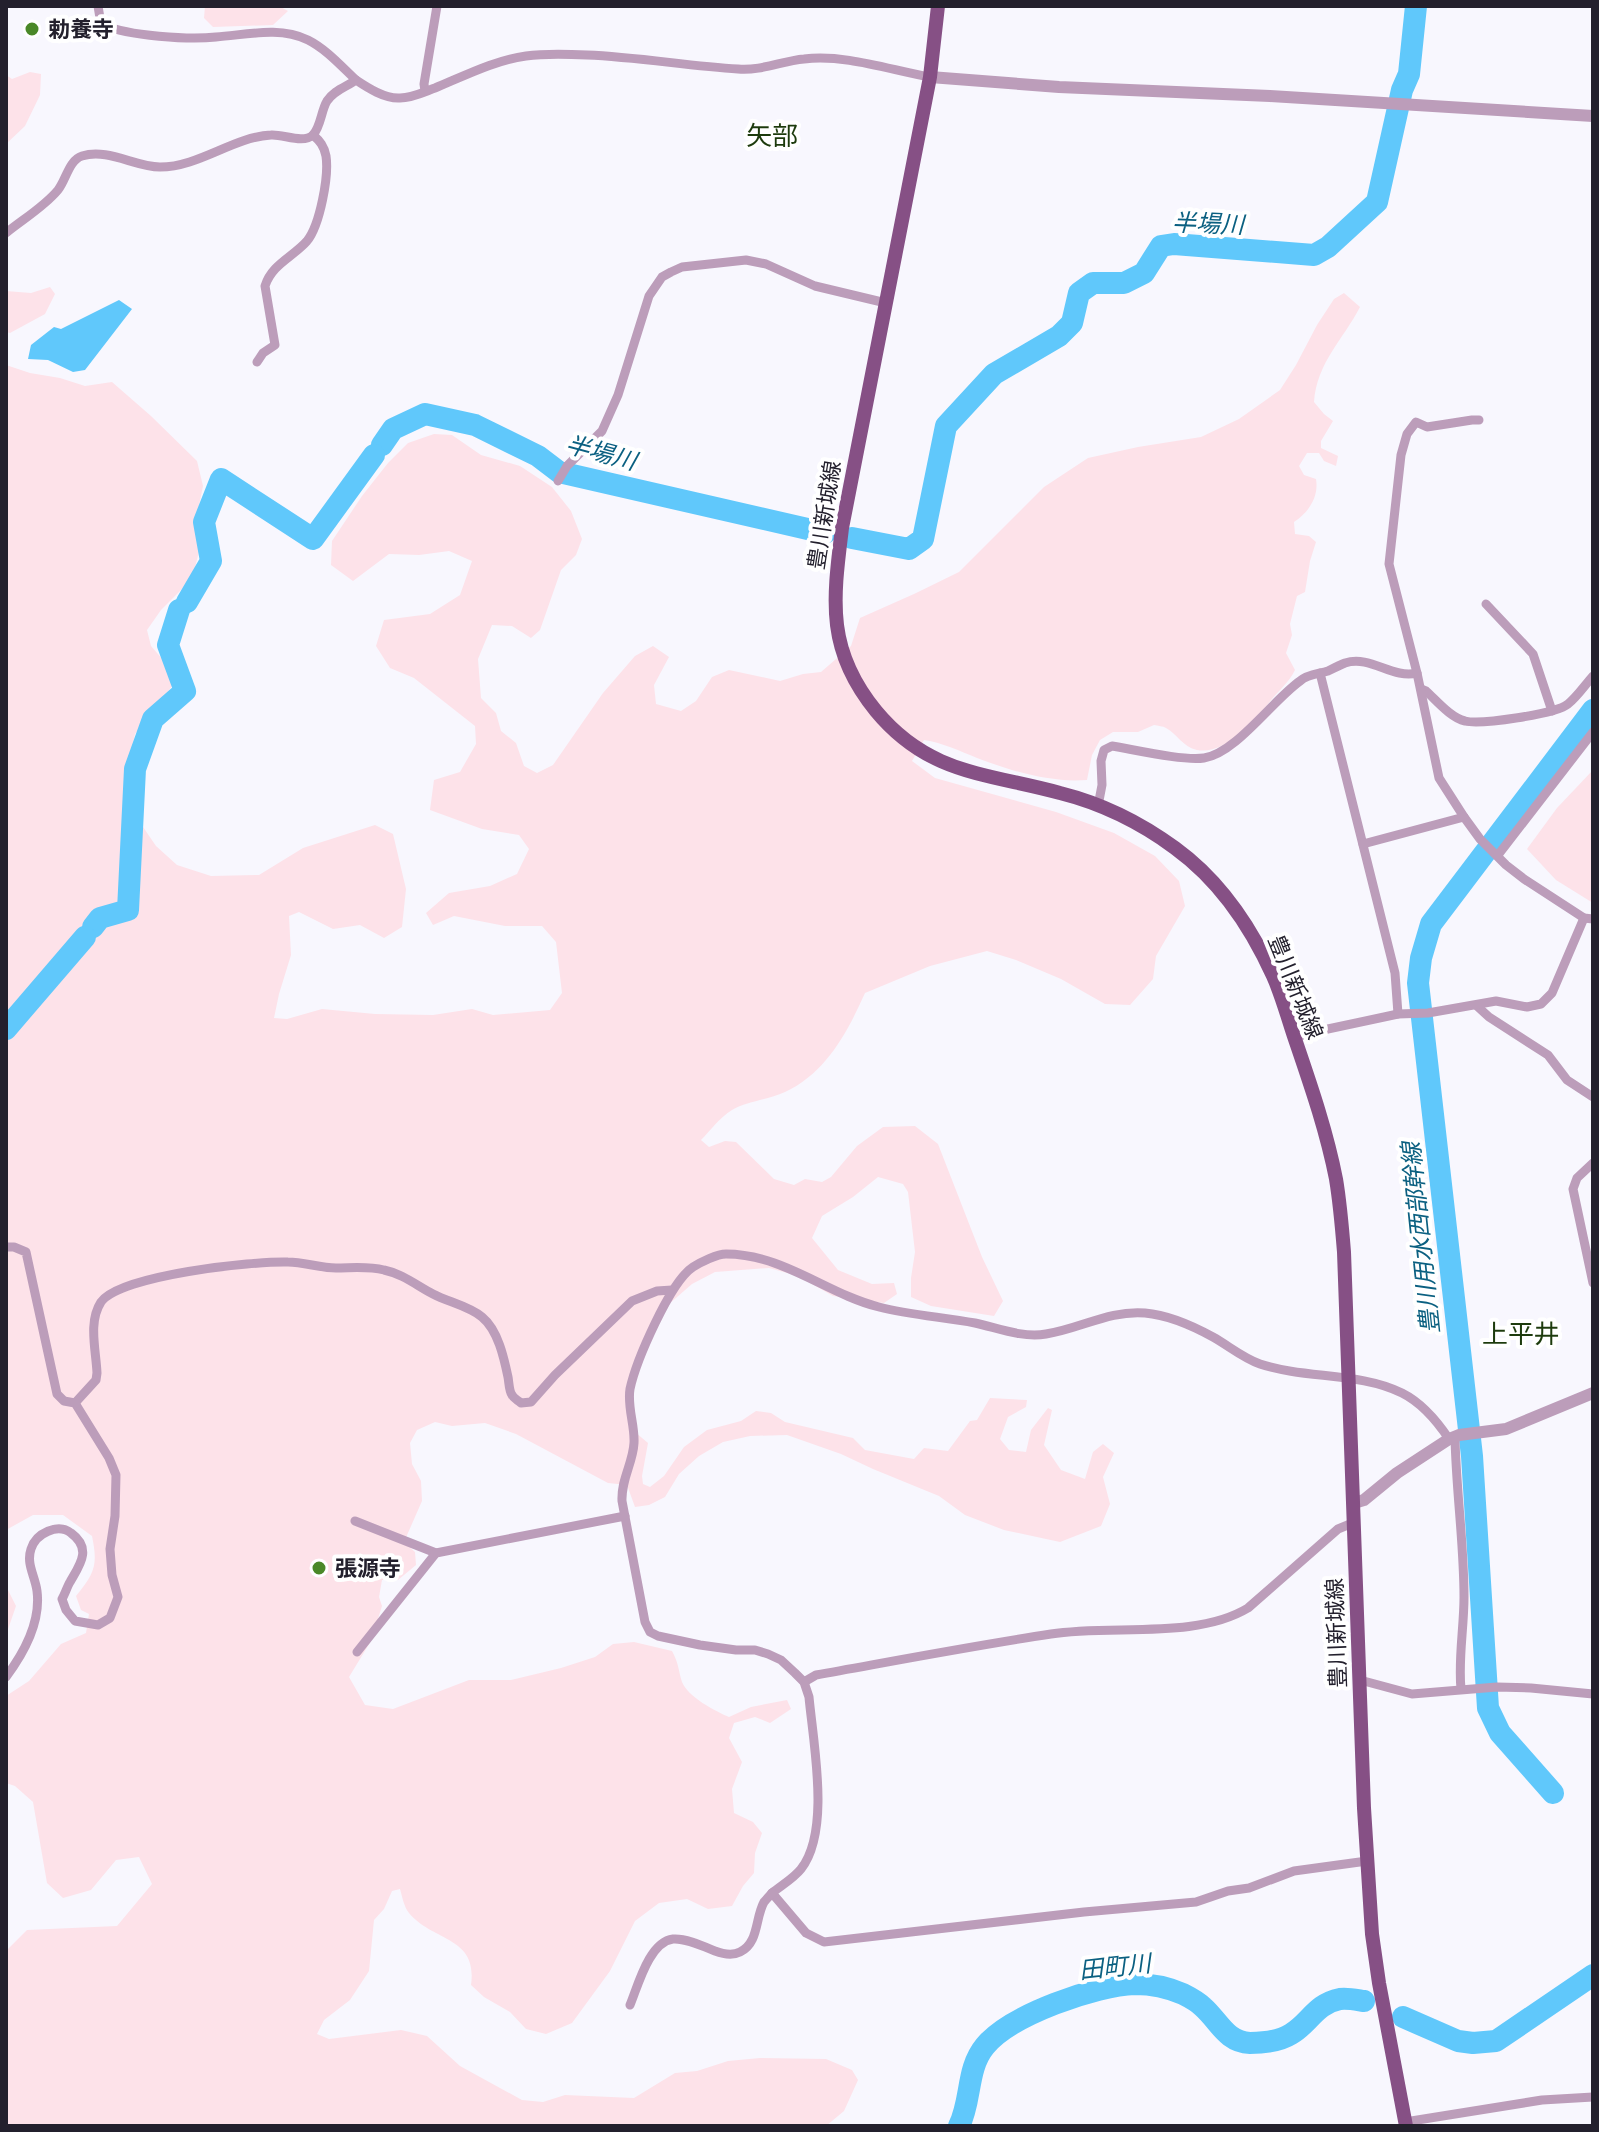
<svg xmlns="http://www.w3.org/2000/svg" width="1599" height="2132" font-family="Rubik,'Noto Sans JP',sans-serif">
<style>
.green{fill:#fde2e9}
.water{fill:#60c8fb}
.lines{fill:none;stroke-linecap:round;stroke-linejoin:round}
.river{stroke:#60c8fb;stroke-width:22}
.minor{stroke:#bc9dba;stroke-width:9}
.tertiary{stroke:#bc9dba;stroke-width:12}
.primary{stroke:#865085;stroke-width:14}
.poi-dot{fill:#4a8828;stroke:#fff;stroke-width:3}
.labels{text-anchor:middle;stroke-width:8;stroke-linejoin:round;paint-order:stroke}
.poi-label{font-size:22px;font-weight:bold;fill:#23202d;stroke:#fff;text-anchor:start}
.street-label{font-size:22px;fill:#23202d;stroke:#fff}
.water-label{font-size:24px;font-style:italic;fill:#0b6081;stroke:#fff}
.quarter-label{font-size:26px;fill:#1d3b0d;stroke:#fff}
</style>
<rect width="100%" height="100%" fill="#f8f7fe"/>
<g class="green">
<polygon points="205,6 279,6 288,11 273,25 213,27 204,18"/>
<polygon points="30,72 41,74 40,95 25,126 6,144 6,75 12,79"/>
<polygon points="50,287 55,294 45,314 10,333 6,332 6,291 31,293"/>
<path d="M1344,293L1360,307C1343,340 1317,362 1314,402L1324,414L1333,421L1321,441V448L1338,456L1336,466L1324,461L1319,453H1307L1299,466L1304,475L1316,479C1319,497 1309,512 1294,522L1295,534L1309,536L1316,542L1310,561L1305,592L1297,596L1290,624L1292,635L1286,653L1295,670C1288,684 1277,692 1268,704C1251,723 1225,755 1197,750C1183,747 1177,734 1166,728C1163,726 1158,726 1154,725L1138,732H1113L1100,740L1092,755L1087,780C1051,783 1011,771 977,758C960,751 943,743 924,740L912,761L935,778L1056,812L1114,833L1155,856L1179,881L1185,906L1156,956L1153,979L1130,1005L1105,1004L1061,979L1016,960L987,951L930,966L865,993C847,1033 826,1073 785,1092C768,1100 748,1101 732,1110C720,1117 710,1131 701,1140L709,1147L725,1141L736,1142L774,1179L794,1185L805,1179L822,1182L831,1177L857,1146L883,1127L915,1126L938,1144L982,1257L1003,1301L994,1316L931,1306L911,1297V1278L915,1252L908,1192L903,1184L878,1177L853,1197L822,1216L812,1238L838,1270L872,1284L894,1283L897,1294L884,1303L833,1296L798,1276L769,1268L715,1272L692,1284L669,1304L638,1352L629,1427L648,1443L642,1476L643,1484L650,1487L664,1476L684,1447L707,1430L741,1421L756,1411L771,1413L785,1422L853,1438L865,1450L914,1459L924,1448L948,1451L970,1421L977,1420L990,1398L1027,1400L1026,1407L1008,1417L1000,1439L1009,1450L1026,1452L1031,1430L1048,1408L1052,1410L1044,1445L1061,1470L1085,1479L1093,1452L1103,1444L1114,1453L1103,1477L1110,1504L1101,1526L1060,1542L1004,1530L965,1515L939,1496L873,1469L841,1454L787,1435L750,1436L723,1442L699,1456L679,1474L665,1497L649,1505L635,1507L627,1485L608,1483L516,1434L485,1423L452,1426L435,1422L417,1430L410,1443L412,1464L421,1481L422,1501L404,1542L415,1552L416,1565L398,1580H382L379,1597L382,1606L371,1641L349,1677L365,1705L393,1709L469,1680H511L561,1668L595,1657L613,1644L634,1642L672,1651C679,1664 678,1669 682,1682C688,1697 715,1711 729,1717L751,1707L787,1700L791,1709L770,1723L755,1717L734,1723L729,1738L742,1762L732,1789L734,1813L753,1822L762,1833L755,1853L754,1873L743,1886L732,1906L708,1909L687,1899L659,1903L635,1921L610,1971L572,2023L546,2034L526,2029L510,2012L484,1997L471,1985C478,1936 433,1942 409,1913C404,1907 402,1896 400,1889L392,1891L384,1909L374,1920L369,1971L350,2000L324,2020L317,2034L329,2039L401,2030L427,2036L460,2066L522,2100L543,2102L565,2095L634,2098L675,2073L697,2071L728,2061L760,2058L826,2059L852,2070L858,2080L844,2111L826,2126H6V1951L27,1930L117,1926L152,1884L139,1857L116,1860L91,1890L63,1898L47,1883L33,1802L15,1786L6,1783V1696L29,1681L61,1644L86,1633L89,1614L81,1610L76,1596C95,1573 98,1565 92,1536L63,1515H33L6,1530V365L30,373L60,378L85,386L112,382L151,416L197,461L203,486L196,521L200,548L192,579L161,610L147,630L151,646L164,661L173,685L135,734L126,775V802L156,846L177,865L211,876L259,875L303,848L375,825L393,834L406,889L402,927L384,938L360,925L333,929L299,912L289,916L291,955L279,994L274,1018L287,1019L322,1009L375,1014L433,1015L472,1009L493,1015L550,1010L562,993L556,942L542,926H505L454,916L433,925L426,913L449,893L490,886L517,874L529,849L519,835L482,829L430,810L434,780L460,772L476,744L475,726L414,678L390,668L376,646L384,620L430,614L460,595L472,561L449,551L419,555L389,554L353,581L331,565L332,541L362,496L388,463L408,443L434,434L452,435L481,455L520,466L552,487L571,511L582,539L576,555L561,570L540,630L531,638L512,626L492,625L478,659L481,698L496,713L501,731L516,743L524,766L537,773L553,765L603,693L635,656L653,646L669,657L654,685L656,704L681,711L696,701L712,677L729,670L780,681L803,674L821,672L851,646L860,618L914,594L959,572L1044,487L1088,458L1138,447L1201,437L1239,419L1280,390L1296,365L1317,325L1334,299Z"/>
<polygon points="1593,770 1593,903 1556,880 1527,849 1557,808"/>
<polygon points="6,1586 16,1606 6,1635"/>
</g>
<polygon class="water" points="119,300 132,309 85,370 73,372 48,360 28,359 31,345 54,327 61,329"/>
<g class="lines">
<g class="river">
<polyline points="382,445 393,429 425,414 475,425 538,456 559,472 825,533"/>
<polyline points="852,538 909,549 923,539 946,426 994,374 1059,336 1072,323 1079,293 1093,283 1124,283 1144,273 1161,246 1174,244 1314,255 1328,247 1377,202 1402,90 1409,74 1416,6"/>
<polyline points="187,602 211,561 204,522 221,479 313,539 374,455"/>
<polyline points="93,927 100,918 128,910 135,769 153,719 185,691 168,645 179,610"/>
<polyline points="6,1029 85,937"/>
<polyline points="1553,1793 1500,1733 1488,1708 1472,1456 1418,983 1421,958 1431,924 1593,710"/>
<polyline points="1403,2017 1458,2041 1473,2043 1496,2041 1593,1975"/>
<path d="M959,2126C972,2100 966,2069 985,2046C1010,2015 1096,1985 1135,1984C1152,1984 1167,1987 1183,1994C1189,1997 1198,2002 1203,2007C1219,2021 1226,2042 1250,2043C1263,2043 1280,2041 1291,2034C1310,2023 1315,2004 1340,1999C1348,1998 1357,2000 1364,2001"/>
</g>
<g class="minor">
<path d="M98,6L100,18L105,25C127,36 190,40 216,37C246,35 279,26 308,40C326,49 341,66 356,80"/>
<polyline points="425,91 424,84 437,6"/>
<path d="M6,233C23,219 44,207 58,190C66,180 69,160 82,156C108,148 135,167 160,167C199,167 233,137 271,135C283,134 303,144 313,135C321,126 321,111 327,101C334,90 346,87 356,80C368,88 385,99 400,98C412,98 424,92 435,88C464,76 495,60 526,56C547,53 567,54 587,55C638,57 688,66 738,69C761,71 782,61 804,59C845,54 890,70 930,77"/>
<path d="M257,362L263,353L275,345L265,286C272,264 293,257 307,241C320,225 329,176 326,156C324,146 320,141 313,135"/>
<polyline points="558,481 567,466 602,431 618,395 649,296 662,277 671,272 682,267 746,260 766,264 815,286 886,303"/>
<polyline points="1486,604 1533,654 1552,711"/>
<polyline points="1320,673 1395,973 1398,1014"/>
<polyline points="1417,673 1389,564 1401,455 1407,434 1416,422 1427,427 1472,420 1479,420"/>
<path d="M1421,689L1426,691C1437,701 1451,718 1465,721C1480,725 1556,714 1568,704C1577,697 1585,685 1593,676"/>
<path d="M1098,806L1102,785L1101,761L1104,750L1112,746C1136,750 1183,761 1204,758C1236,753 1272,701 1300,681C1308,674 1319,674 1328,671C1334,668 1340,665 1345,663C1371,655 1392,679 1417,673L1439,778L1464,817L1480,839L1506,865L1524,879L1584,918L1593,919"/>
<polyline points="1363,844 1464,817"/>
<polyline points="1498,855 1593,732"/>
<polyline points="1477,1006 1489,1017 1548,1055 1567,1080 1593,1097"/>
<polyline points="1294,1038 1309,1033 1398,1014 1428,1013 1496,1001 1527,1007 1541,1004 1552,993 1584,918"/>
<polyline points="1593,1163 1577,1178 1573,1189 1593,1283"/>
<path d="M6,1247H14L26,1252L57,1394L64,1401L75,1403L109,1458L116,1475L115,1516L110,1549L112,1575L118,1597L110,1618L98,1625L75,1621L66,1610L62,1599C65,1594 67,1587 70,1582C79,1566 93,1549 71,1533C58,1523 36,1533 31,1549C26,1564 35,1576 37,1591C41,1622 24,1653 6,1677"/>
<path d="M75,1403L96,1380L97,1373C96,1350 88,1322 101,1302C120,1275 253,1261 288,1262C304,1262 320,1268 336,1268C352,1268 368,1266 384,1270C403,1274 416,1285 433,1294C448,1302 469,1306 482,1317C498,1330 504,1358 508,1377C509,1382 509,1391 512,1395C514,1399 518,1400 521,1403L531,1402L555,1375L632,1301L657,1291L672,1290"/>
<path d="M1455,1437C1456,1490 1464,1543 1464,1597C1464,1628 1458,1659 1461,1689"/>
<polyline points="355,1521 436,1553"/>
<polyline points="357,1652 436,1553 625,1516"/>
<polyline points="1360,1680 1412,1694 1497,1687 1531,1688 1593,1694"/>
<path d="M804,1682L816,1675C894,1661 972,1646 1051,1634C1112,1624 1195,1640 1248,1608L1338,1529L1355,1522"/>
<path d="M1367,1861L1294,1871L1249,1888L1228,1891L1196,1902L1084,1912L824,1942L806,1933L772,1893C782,1885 794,1878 801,1869C831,1831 813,1742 809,1697L804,1682L795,1673L781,1660L768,1654L755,1650H736L700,1645L658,1636L650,1632L645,1622L622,1501C621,1479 633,1463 634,1443C635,1425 627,1407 630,1389C636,1361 670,1282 693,1267C701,1262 717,1254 726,1254C783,1254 827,1294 879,1307C910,1315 943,1317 975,1323C998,1328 1022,1338 1046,1334C1080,1329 1109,1310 1145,1313C1168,1315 1193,1326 1213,1337C1229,1346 1243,1358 1260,1364C1305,1379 1360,1372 1402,1393C1422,1403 1437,1421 1449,1439"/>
<path d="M630,2005C638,1986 649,1942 673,1939C686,1938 703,1946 715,1951C723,1954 732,1956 740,1952C759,1943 755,1918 764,1902C765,1901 771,1894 772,1893"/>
<polyline points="1405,2122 1542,2100 1593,2097"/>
</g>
<g class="tertiary">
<polyline points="930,77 1059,87 1270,96 1593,116"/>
<polyline points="1354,1503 1364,1500 1397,1473 1449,1439 1459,1435 1506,1429 1593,1393"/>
</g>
<path class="primary" d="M938,6L930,77L842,528C833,601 826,650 876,711C929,775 987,773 1060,793C1100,803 1141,823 1175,848C1219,880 1251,927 1273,976C1283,998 1289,1023 1297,1045C1312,1089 1327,1133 1336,1179C1340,1203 1342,1227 1344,1252L1364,1808L1372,1934L1379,1983L1406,2126"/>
</g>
<g class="poi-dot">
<circle cx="32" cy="29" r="8"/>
<circle cx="319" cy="1568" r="8"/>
</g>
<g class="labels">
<g class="poi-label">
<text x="48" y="37">勅養寺</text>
<text x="335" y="1576">張源寺</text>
</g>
<g class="street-label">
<text transform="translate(824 515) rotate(-81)" y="8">豊川新城線</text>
<text transform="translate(1296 987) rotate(68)" y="8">豊川新城線</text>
<text transform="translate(1336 1633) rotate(-92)" y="8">豊川新城線</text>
</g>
<g class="water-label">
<text transform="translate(1208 224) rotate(2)" y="8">半場川</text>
<text transform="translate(601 453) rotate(15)" y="8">半場川</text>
<text transform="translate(1421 1238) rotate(-96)" y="8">豊川用水西部幹線</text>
<text transform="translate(1115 1967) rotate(-6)" y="8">田町川</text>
</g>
<g class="quarter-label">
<text x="772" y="145">矢部</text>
<text x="1521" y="1343">上平井</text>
</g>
</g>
<rect width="1599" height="2132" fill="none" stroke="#23202d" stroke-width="16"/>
</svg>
